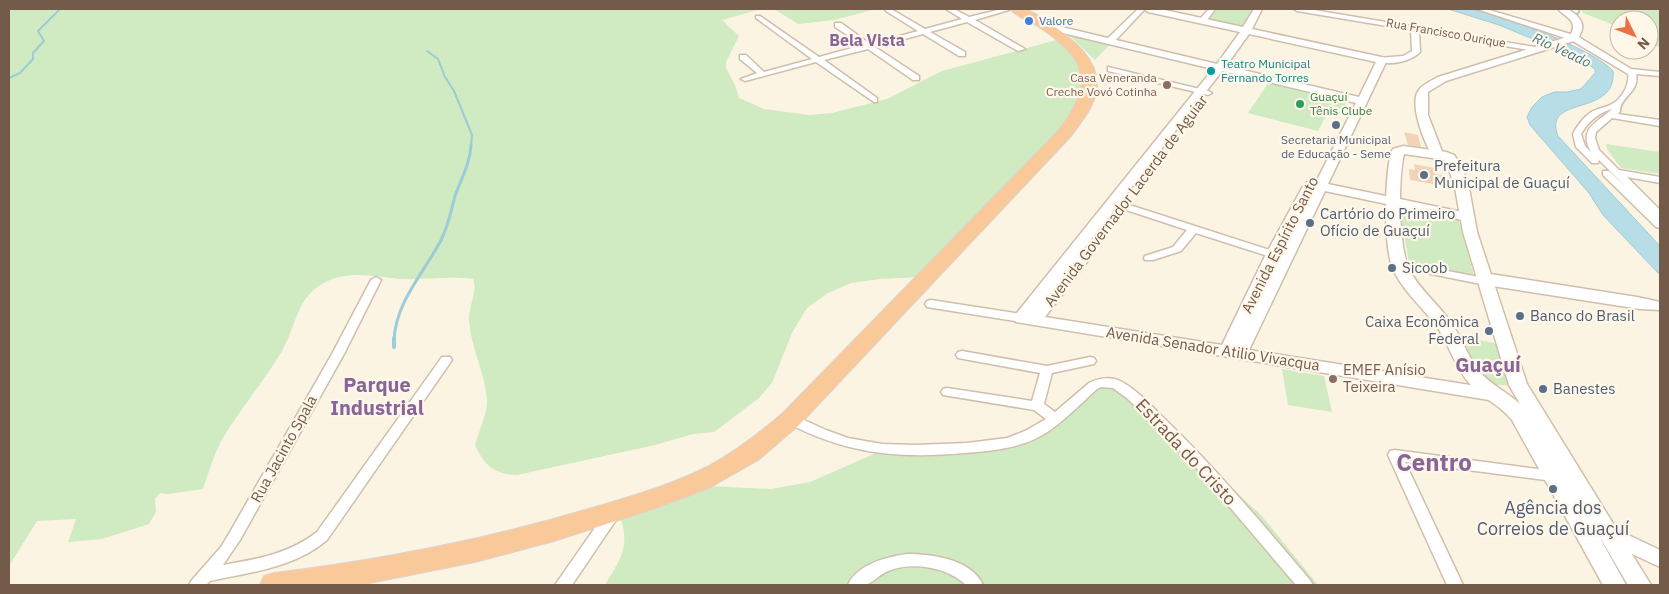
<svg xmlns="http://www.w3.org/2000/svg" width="1669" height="594" font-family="'IBM Plex Sans',sans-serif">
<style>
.green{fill:#d0eac1}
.water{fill:#b7dde6;stroke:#9dccd8}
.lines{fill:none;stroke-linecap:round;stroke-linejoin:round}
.stream-far2{stroke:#9dccd8;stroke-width:2}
.stream-far1{stroke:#9dccd8;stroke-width:3}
.stream{stroke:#9dccd8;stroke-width:4}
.building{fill:#f2d3ba}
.minor-casing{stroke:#d0beac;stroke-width:3}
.tertiary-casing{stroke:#d0beac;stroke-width:3}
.secondary-casing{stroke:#d3bea9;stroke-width:3}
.trunk-casing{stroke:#dbd4d0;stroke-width:2}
.minor{fill:#fff;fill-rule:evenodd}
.tertiary{fill:#fff;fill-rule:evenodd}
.secondary{fill:#fff;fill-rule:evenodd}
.trunk{fill:#fac99a;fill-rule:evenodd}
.shop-dot{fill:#3f7fe0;stroke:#fff7e9;stroke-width:2}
.culture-dot{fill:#0f9aa8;stroke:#fff7e9;stroke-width:2}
.education-dot{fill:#8d6e63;stroke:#fff7e9;stroke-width:2}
.leisure-dot{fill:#2e9e5b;stroke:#fff7e9;stroke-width:2}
.service-dot{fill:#5c6f8a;stroke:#fff7e9;stroke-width:2}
.labels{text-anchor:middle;stroke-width:4.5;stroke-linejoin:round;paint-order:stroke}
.far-shop-label{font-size:12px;fill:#366cbe;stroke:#fff7e9;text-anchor:start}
.far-street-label{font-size:12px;fill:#745a49;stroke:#fff7e9}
.far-culture-label{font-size:12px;fill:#0d838f;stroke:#fff7e9;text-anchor:start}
.far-education-label{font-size:12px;fill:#785e54;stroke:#fff7e9;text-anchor:end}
.far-leisure-label{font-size:12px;fill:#27864d;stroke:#fff7e9;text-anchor:start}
.far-service-label{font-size:12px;fill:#4e5e75;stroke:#fff7e9}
.far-water-label{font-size:14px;font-style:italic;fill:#427a88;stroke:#fff7e9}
.service-label{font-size:15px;fill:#4e5e75;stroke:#fff7e9;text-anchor:start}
.street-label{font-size:15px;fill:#745a49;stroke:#fff7e9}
.education-label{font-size:15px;fill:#785e54;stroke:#fff7e9;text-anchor:start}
.far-district-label{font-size:16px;font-weight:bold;fill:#896498;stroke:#fff7e9}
.near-street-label{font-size:18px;fill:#745a49;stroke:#fff7e9}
.near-service-label{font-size:18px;fill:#4e5e75;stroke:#fff7e9}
.district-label{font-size:20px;font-weight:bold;fill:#896498;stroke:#fff7e9}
.near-district-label{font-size:24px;font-weight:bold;fill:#896498;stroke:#fff7e9}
</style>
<rect width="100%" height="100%" fill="#fcf4e3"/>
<g class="green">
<path d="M9,9H761L722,20L739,36L726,62V68L735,85L739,98L764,109L810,115L832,113L887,99L942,71L1060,39L1073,53L1085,76L1080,110L922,277L880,279L851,283L828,293L807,308L792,333L772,383L759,398L714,432L693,434L655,445L517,475C494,474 485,466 475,445C478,434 488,411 487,400C485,373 471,348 469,321C468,307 478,292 473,279C448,276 425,280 400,279C374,277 347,269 322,284C296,299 296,327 282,351C266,378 245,403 228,430C216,447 210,469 203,489L168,494L160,493L155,499L156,512L149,524L102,539L68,542L76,519L37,521L9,566Z"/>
<polygon points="774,9 876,9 834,20 798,24"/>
<polygon points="1215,9 1255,9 1243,27 1208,19"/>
<polygon points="1581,9 1660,9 1660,47 1649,45 1649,20 1619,20 1619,38 1617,38 1614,25 1583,13"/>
<polygon points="1067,33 1111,43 1095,60"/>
<polygon points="1269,82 1348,100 1342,111 1330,108 1318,131 1248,113"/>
<polygon points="1606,144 1660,152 1660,174 1621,168 1607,149"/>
<polygon points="1399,206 1458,218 1474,276 1409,263"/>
<path d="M1463,337L1499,344L1512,382L1509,385C1480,389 1472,359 1463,337Z"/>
<polygon points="1282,369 1324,376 1332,412 1288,405"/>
<path d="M1115,382L1261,515L1318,585H605C620,559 630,549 621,519L709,486L771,489L810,482L874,454L942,455L974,451L1049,422L1099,386Z"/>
</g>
<path class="water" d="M1448,9C1456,9 1464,8 1471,9C1502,15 1594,49 1613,71C1617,118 1542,94 1558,136L1660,246V275L1603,215L1589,193L1530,125L1527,117L1532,107L1542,97L1554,92H1567L1581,89L1595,73V69L1581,59L1499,25Z"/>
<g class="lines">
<g class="stream-far2">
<polyline points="1575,14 1578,14 1580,9"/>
<polyline points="427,51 438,59 445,77 454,91 472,135 471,147"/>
<polyline points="9,78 20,73 33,59 33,53 44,41 38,31 60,9"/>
</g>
<path class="stream-far1" d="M394,340C396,301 424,273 441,240C448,227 451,211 455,196C461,179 470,164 471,145"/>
<polyline class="stream" points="394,347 394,338"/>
</g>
<g class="building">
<polygon points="1404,132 1418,135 1421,147 1408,145"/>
<polygon points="1414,164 1434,168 1435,174 1442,175 1444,186 1410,180 1409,169 1415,170"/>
</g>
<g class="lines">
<defs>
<g id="minor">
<polygon points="885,9 891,9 925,29 962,19 946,9 954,9 969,17 1002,9 1012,9 975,20 1025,49 1018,51 967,22 930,32 965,52 965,56 959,56 923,34 875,47 919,76 919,80 913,80 868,49 824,60 877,98 877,102 874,102 816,62 745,81 741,79 757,73 740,59 740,55 746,55 764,72 812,59 756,18 756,16 760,16 819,57 863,45 835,27 835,23 841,23 870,44 918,31 886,11"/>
<polygon points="1138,9 1145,9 1113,43 1107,43 1107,39"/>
<polygon points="1209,9 1215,9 1205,23 1199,23 1198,21"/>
<path d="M1294,9H1308L1535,47L1539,49L1535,51L1419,32L1420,52C1412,61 1388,67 1378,60L1379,58L1403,56L1412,51L1411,30L1297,11Z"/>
<path d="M1477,9H1486L1577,36L1631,69L1660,72V76L1636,74C1640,92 1620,97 1620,111L1618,114L1660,120V126L1612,118L1596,132L1595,138L1599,150L1619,170L1660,177V183L1627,177L1660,210V218H1658L1660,220V228L1656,227L1603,175V171H1609L1627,188L1599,160L1598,163H1592L1576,147L1573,134C1577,126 1583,118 1590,113C1597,108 1605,108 1612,104C1622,99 1630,84 1628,74L1571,40ZM1612,109C1597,123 1578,128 1591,152L1585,146L1581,134C1588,122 1598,113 1612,109Z"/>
<polygon points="1108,67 1208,91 1212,93 1208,95 1108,71"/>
<polygon points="1114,200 1285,255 1286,257 1285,259 1277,259 1196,233 1181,251 1153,260 1145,260 1144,258 1145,256 1173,247 1187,230 1111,205 1109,203"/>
<polygon points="1400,262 1479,277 1480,274 1484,273 1637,297 1660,302 1660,310 1640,309 1486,285 1396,267 1395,265"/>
<path d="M376,277L381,280L344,354L240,540L223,565C257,559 289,554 317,532L442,357H450L452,360L327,540C294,568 251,572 210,581L206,585H189L192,580L221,547L230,532L332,354L371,280Z"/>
<polygon points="931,300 1021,314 1027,318 1021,322 927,307 925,304 927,301"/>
<path d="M962,351L1047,366L1090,357L1094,358L1096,361L1094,364L1052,373L1044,404L1055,412L1089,383C1098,378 1112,376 1122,382C1140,392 1155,410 1170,424C1220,473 1265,527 1310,580L1313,585H1296L1194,465L1128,399L1113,388L1101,387L1097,389C1077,407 1059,427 1035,439C1013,449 988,451 964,453C899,459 845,454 786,422L784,419L786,416L791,414L826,430L848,438L882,444L916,445L967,443L1007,438L1025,431L1046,419L1034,410L943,395L941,392L943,389L947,388L1032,401L1040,373L958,358L956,355L958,352Z"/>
<polygon points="1395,450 1553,471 1558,472 1560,476 1558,480 1553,481 1405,462 1463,585 1447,585 1388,455 1390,451"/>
<polygon points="613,507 618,509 620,513 618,517 572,585 555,585 608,509"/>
<path d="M907,554C932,554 971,559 983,585H966C948,567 911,561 888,571C880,574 872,584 864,585C859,586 853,585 848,585C857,564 887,557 907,554Z"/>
</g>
<g id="tertiary">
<path d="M1144,9H1160L1243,27L1254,9H1262L1252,29L1386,58L1387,60L1328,184L1467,213L1474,217L1467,221L1325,191L1249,350L1495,389L1501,391L1503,395L1501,399L1495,401L1016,322L1013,318L1016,314L1213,69L1046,29V25L1049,24L1217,64L1240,32L1148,12ZM1249,34L1376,62L1359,97L1226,66ZM1222,71L1356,103L1316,182H1307L1302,188L1266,254L1222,345L1045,317L1093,254L1091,251H1082Z"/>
<path d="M1558,9H1568C1582,18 1587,25 1577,40L1446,81L1428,92V115L1443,154L1437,158L1433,157C1425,144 1408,103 1419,90C1423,84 1433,80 1438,77L1570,36C1579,20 1566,18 1558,9Z"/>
<polygon points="1607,525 1660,550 1660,567 1600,539 1597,533 1600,527"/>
</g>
<path id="secondary" d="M1403,146L1446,152L1454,155L1462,166L1469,188L1477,232L1527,384L1651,585H1628L1591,522L1626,585H1603L1512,420C1500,405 1481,397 1469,383C1455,367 1450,347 1439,330C1425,309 1403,292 1393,269C1383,244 1385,179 1391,152L1393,149ZM1404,154L1439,159L1444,161L1448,166L1455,188L1463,232L1509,385L1520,404C1507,392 1491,385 1479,371C1467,356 1462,337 1450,321C1438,304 1420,290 1410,271C1398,248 1398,179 1404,154Z"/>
<path id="trunk" d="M1010,9C1014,9 1021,8 1025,9C1032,11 1040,17 1046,21C1069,36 1103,60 1096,93C1092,110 1080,123 1071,136L799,425L758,460L709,488L656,508L554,541L475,562L360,585H260L264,576L274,573C382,560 488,539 592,508C632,496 672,485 709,466C736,451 760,433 783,413L1059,130C1097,80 1085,57 1036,25C1027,20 1016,16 1010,9Z"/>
</defs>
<use href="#minor" class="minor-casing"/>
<use href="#tertiary" class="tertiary-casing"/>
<use href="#secondary" class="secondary-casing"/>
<use href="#trunk" class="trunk-casing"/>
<use href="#minor" class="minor"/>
<use href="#tertiary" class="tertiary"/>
<use href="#secondary" class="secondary"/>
<use href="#trunk" class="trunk"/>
</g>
<circle class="shop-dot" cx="1029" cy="21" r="5"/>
<circle class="culture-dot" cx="1211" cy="71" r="5"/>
<g class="education-dot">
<circle cx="1167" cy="85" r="5"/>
<circle cx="1333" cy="379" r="5"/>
</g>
<circle class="leisure-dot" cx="1300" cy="104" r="5"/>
<g class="service-dot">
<circle cx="1336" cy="125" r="5"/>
<circle cx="1424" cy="175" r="5"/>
<circle cx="1310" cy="223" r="5"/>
<circle cx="1392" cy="268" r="5"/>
<circle cx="1520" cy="316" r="5"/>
<circle cx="1489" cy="331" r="5"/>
<circle cx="1543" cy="389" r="5"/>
<circle cx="1553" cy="489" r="5"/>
</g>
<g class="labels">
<g class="far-shop-label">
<text x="1039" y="25">Valore</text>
</g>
<g class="far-street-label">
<text transform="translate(1446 33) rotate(10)" y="4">Rua Francisco Ourique</text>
</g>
<g class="far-culture-label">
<text x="1221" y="68">Teatro Municipal<tspan x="1221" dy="14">Fernando Torres</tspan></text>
</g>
<g class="far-education-label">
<text x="1157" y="82">Casa Veneranda<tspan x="1157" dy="14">Creche Vovó Cotinha</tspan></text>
</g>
<g class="far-leisure-label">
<text x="1310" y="101">Guaçuí<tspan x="1310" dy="14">Tênis Clube</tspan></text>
</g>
<g class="far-service-label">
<text x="1336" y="144">Secretaria Municipal<tspan x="1336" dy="14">de Educação - Seme</tspan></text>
</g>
<g class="far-water-label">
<text transform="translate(1562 50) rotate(25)" y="5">Rio Veado</text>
</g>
<g class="service-label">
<text x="1434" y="171">Prefeitura<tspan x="1434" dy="17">Municipal de Guaçuí</tspan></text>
<text x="1320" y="219">Cartório do Primeiro<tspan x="1320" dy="17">Ofício de Guaçuí</tspan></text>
<text x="1402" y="273">Sicoob</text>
<text x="1530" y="321">Banco do Brasil</text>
<text x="1479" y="327" text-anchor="end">Caixa Econômica<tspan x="1479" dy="17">Federal</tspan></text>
<text x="1553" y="394">Banestes</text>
</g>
<g class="street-label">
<text transform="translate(1126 201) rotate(-53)" y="5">Avenida Governador Lacerda de Aguiar</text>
<text transform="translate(1280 245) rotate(-63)" y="5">Avenida Espírito Santo</text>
<text transform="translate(1213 349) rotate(9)" y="5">Avenida Senador Atilio Vivacqua</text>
<text transform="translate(284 449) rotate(-61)" y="5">Rua Jacinto Spala</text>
</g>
<g class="education-label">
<text x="1343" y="375">EMEF Anísio<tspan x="1343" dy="17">Teixeira</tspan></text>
</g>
<g class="far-district-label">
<text x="867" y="46">Bela Vista</text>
</g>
<g class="near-street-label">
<text transform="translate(1186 452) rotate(47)" y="6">Estrada do Cristo</text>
</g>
<g class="near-service-label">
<text x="1553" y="514">Agência dos<tspan x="1553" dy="21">Correios de Guaçuí</tspan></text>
</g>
<g class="district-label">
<text x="1488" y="372">Guaçuí</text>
<text x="377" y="392">Parque<tspan x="377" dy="23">Industrial</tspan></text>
</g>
<g class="near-district-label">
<text x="1434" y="471">Centro</text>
</g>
</g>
<rect width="1669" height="594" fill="none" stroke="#745a49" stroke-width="20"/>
<g transform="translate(1634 35) rotate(132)"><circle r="24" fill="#fff7e9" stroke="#c7b8a9"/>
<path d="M0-4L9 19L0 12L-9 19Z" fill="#e87246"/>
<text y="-8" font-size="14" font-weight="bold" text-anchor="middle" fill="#745a49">N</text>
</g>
</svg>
